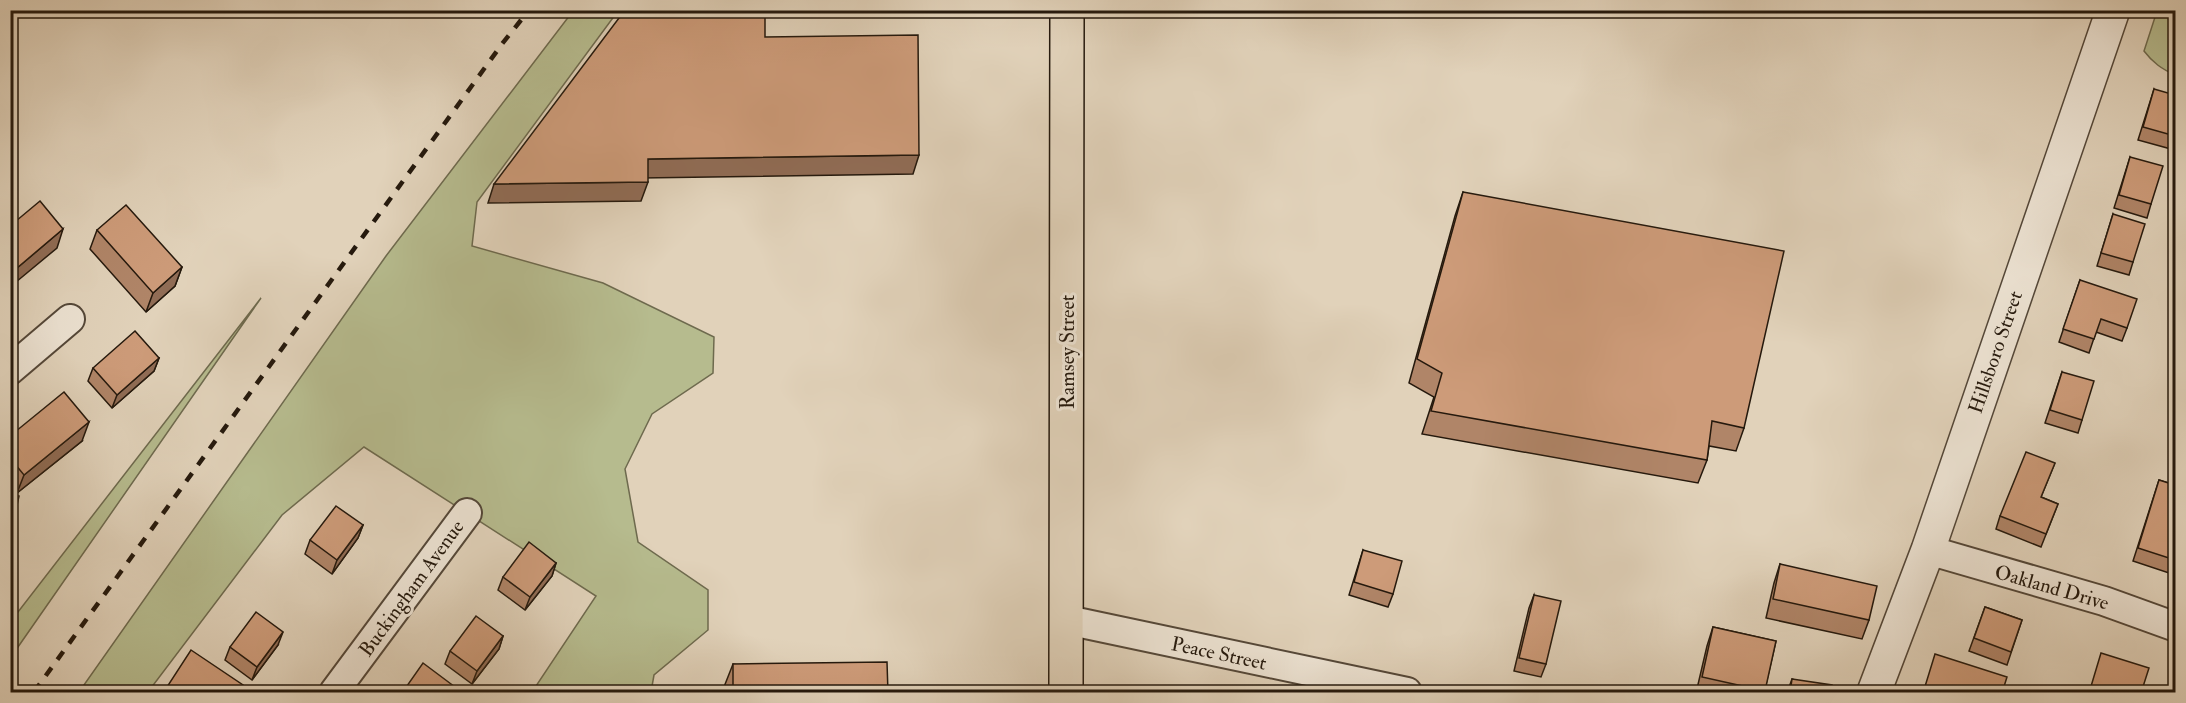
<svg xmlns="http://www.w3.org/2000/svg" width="2186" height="703" font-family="'IM FELL Double Pica',serif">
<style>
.green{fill:#b6bb8e;stroke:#6e6a4e;stroke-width:1.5}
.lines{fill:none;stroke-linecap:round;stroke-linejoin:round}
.minor-casing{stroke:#544738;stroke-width:32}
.tertiary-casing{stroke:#544738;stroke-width:36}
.primary-casing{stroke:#25190d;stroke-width:36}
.minor{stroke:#ece2d2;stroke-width:28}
.tertiary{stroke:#ece2d2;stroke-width:33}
.primary{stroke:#e1d2ba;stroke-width:33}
.rail{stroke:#25190d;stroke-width:4.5;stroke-dasharray:10 10;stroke-linecap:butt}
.wall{fill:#b08568;stroke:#25190d;stroke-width:1.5}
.shaded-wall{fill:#906c55;stroke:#25190d;stroke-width:1.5}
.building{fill:#cd9b79;stroke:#25190d;stroke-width:1.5}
.labels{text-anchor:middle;stroke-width:6;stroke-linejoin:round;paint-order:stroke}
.street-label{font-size:20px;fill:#25190d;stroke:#ece2d2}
</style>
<rect width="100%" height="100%" fill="#e1d2ba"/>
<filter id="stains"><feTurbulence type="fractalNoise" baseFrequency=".00333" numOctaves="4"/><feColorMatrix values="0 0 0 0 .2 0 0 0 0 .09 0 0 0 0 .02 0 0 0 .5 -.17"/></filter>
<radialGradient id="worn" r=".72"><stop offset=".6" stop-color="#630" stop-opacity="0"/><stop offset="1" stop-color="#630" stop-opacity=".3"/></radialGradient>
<g class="green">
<polygon points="573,11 618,11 477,202 472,246 603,283 714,337 713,373 652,414 625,469 638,542 708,590 708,630 654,675 651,692 532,692 596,596 364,447 282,515 148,692 79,692 386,256"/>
<path d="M2157,11H2175V75C2162,69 2153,63 2144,51Z"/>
<polygon points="261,298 11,657 11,621"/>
</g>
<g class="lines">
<defs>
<g id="minor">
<polyline points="10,370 70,319"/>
<polyline points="1928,550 2104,601 2176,627"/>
<polyline points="1067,620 1407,692"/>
<polyline points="334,692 467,513"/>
</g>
<polyline id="tertiary" points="1874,692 1928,550 2113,10"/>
<polyline id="primary" points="1066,692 1067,10"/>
</defs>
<use href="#minor" class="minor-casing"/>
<use href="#tertiary" class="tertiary-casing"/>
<use href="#primary" class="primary-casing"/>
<use href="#minor" class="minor"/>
<use href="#tertiary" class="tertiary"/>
<use href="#primary" class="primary"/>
<polyline class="rail" points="34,692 502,44 529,10"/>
</g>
<g class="wall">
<polygon points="2154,89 2175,136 2171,149 2138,140"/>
<polygon points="2130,157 2151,204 2147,218 2114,208"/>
<polygon points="1463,192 1744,428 1736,451 1709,446 1707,460 1698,483 1422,434 1434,397 1409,383 1455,216"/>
<polygon points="2113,214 2133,262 2129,275 2097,266"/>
<polygon points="97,230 182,267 175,286 146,312 90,249"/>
<polygon points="2080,280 2127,328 2122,341 2096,332 2089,353 2059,342"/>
<polygon points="159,358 154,371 112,408 88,381 93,368"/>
<polygon points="2062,372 2082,420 2078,433 2045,423"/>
<polygon points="10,436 82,441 17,493 10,485"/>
<polygon points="2055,463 2041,497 2058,504 2041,547 1996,529 2000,516"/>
<polygon points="2159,480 2175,485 2175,575 2133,561"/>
<polygon points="363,525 358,538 332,574 305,554 310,540"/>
<polygon points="1363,550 1393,594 1388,607 1349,595"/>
<polygon points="556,563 552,576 525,610 498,590 503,577"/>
<polygon points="1780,564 1869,620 1862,639 1766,618 1774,583"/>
<polygon points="1534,595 1546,664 1541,677 1514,671 1529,608"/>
<polygon points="1985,607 2022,620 2007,665 1969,651"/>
<polygon points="1713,627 1776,641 1764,693 1696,693 1707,646"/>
<polygon points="503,636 499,649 472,684 445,664 450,651"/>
<polygon points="278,645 252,680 225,660 230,647"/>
<polygon points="733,664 888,693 724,693 724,687"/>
<polygon points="1792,679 1831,693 1787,693"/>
</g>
<g class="shaded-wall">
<polygon points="919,155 913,174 641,178 648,159"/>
<polygon points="648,182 641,201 488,203 494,184"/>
<polygon points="63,229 57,248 10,287 10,274"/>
<polygon points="182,267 175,286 146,312 153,293"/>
<polygon points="159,358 154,371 112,408 117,395"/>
<polygon points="89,422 82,441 17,493 24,475"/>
<polygon points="363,525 358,538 332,574 337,560"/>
<polygon points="556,563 552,576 525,610 530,597"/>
<polygon points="283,632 278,645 252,680 257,667"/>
<polygon points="503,636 499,649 472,684 477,671"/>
</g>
<g class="building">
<polygon points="625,10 765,10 765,37 918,35 919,155 648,159 648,182 494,184"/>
<polygon points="2154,89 2175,95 2175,136 2143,127"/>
<polygon points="2130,157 2163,166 2151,204 2119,195"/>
<polygon points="1463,192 1784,251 1744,428 1712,421 1707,460 1431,411 1442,373 1417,359"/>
<polygon points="40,201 63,229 10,274 10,226"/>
<polygon points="126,205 182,267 153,293 97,230"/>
<polygon points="2113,214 2145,224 2133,262 2101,253"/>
<polygon points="2080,280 2137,299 2127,328 2101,319 2094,339 2063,329"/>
<polygon points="135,331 159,358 117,395 93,368"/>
<polygon points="2062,372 2094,381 2082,420 2050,410"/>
<polygon points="64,392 89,422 24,475 10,458 10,436"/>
<polygon points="2026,452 2055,463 2041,497 2058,504 2046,534 2000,516"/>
<polygon points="2159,480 2175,485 2175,560 2138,548"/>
<polygon points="10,494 19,496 10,537"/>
<polygon points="336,506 363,525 337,560 310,540"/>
<polygon points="529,542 556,563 530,597 503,577"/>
<polygon points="1363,550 1402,561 1393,594 1354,582"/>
<polygon points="1780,564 1877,586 1869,620 1773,599"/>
<polygon points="1534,595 1561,601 1546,664 1519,658"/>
<polygon points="1985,607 2022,620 2011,652 1974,638"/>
<polygon points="256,612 283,632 257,667 230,647"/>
<polygon points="476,616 503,636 477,671 450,651"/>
<polygon points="1713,627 1776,641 1765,691 1702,677"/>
<polygon points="191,650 243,685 238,693 169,693 165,690"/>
<polygon points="2101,653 2149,668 2141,693 2089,693"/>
<polygon points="1935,654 2007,677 2002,693 1923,693"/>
<polygon points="887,662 888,693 733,693 733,664"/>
<polygon points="423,663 463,693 402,693"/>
<polygon points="1792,679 1832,685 1831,693 1790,693"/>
<polygon points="2164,687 2175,691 2175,693 2163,693"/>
</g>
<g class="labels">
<g class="street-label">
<text transform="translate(1067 352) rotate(-90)" y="7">Ramsey Street</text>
<text transform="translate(1995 352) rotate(-71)" y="7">Hillsboro Street</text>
<text transform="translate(2052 587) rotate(16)" y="7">Oakland Drive</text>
<text transform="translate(411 588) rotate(-54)" y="7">Buckingham Avenue</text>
<text transform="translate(1219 653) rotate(12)" y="7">Peace Street</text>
</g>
</g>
<rect width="2186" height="703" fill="none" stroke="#e1d2ba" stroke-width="36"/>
<rect x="12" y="12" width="2162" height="679" fill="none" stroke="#25190d" stroke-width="3"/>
<rect x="18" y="18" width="2150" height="667" fill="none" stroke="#25190d" stroke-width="1.5"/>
<rect width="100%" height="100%" filter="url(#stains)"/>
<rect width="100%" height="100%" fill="url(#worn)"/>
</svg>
